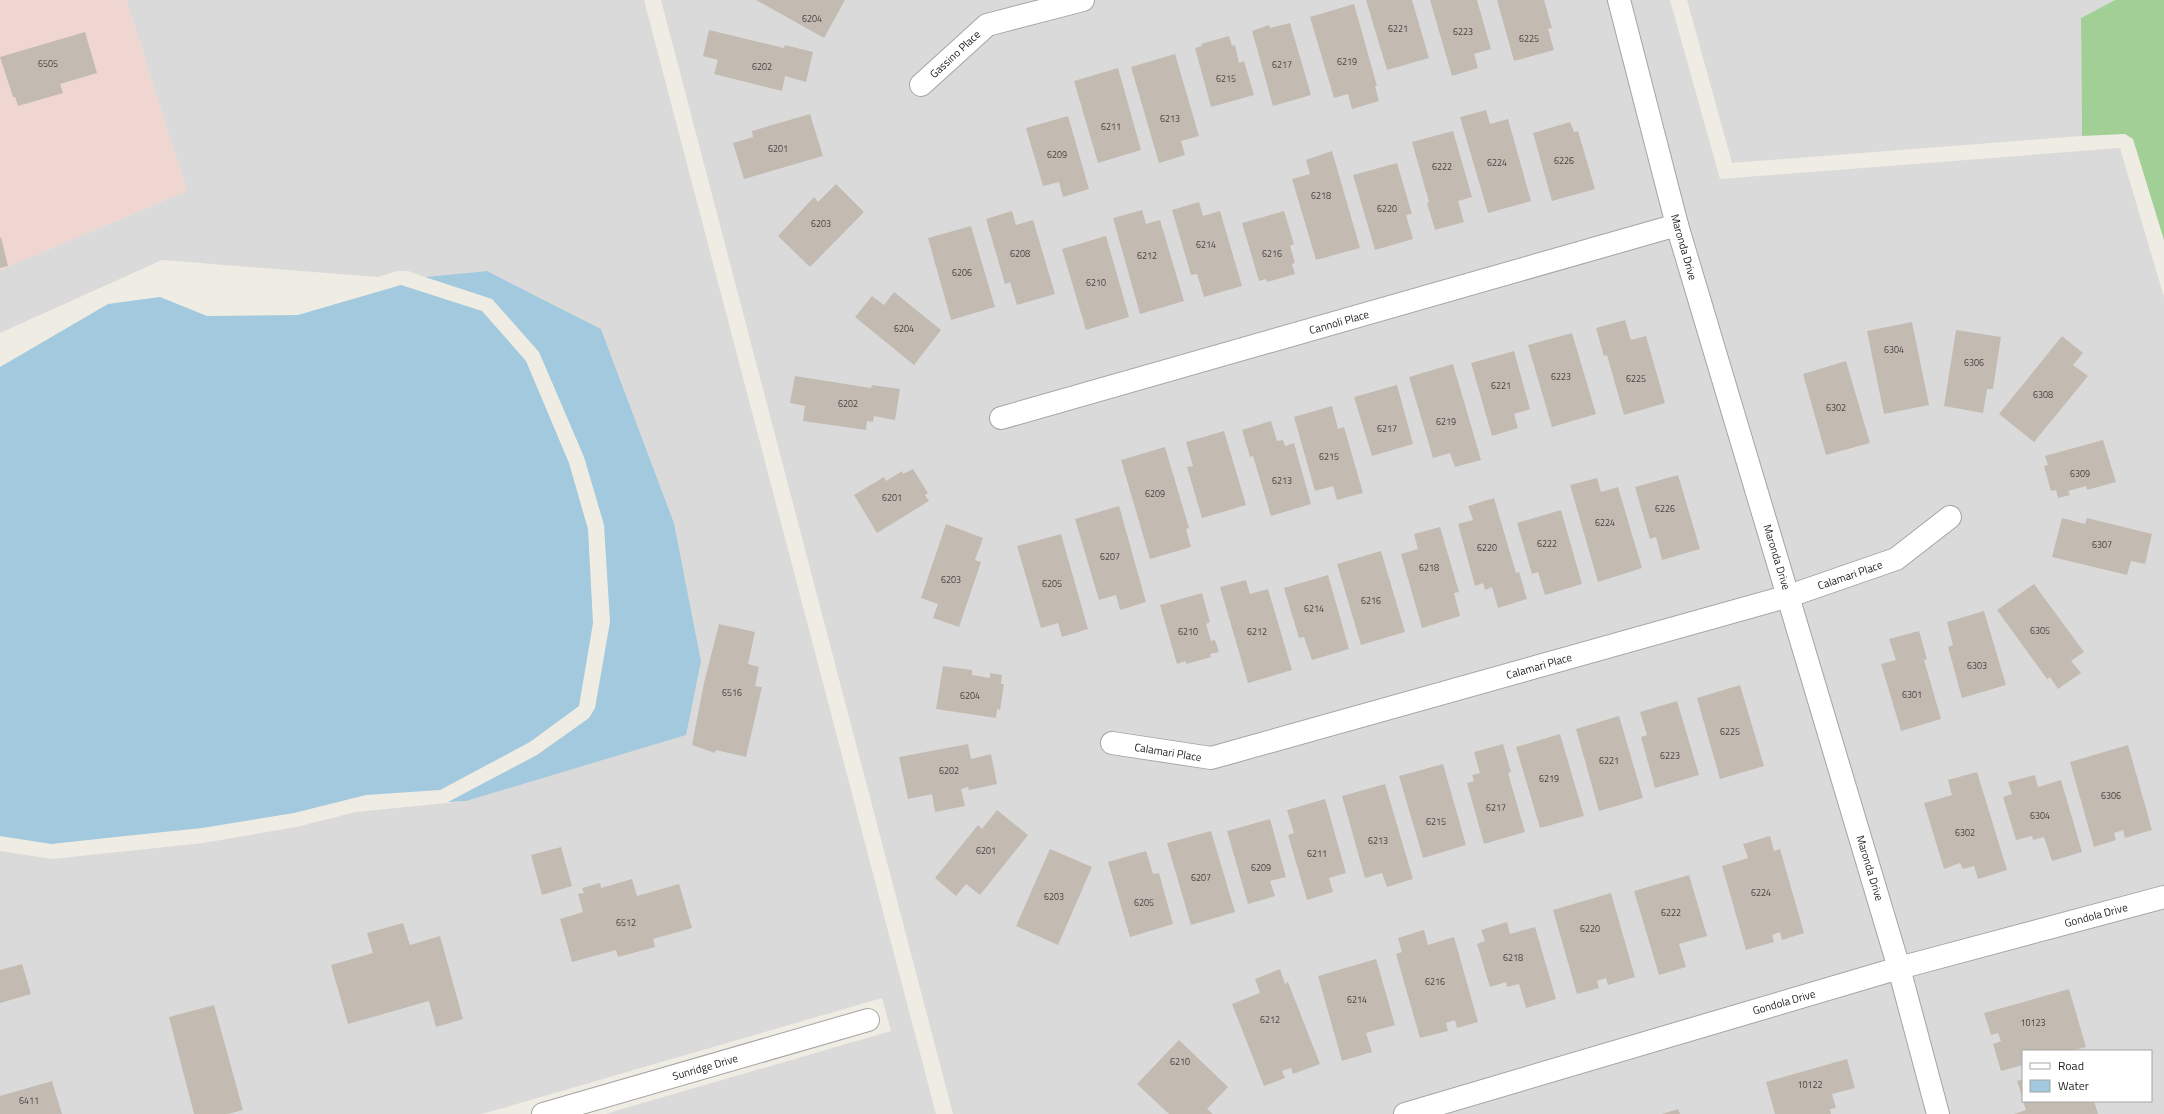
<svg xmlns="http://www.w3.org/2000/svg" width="2164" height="1114" font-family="'Titillium Web',sans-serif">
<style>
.residential{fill:#dbdada;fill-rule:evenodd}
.commercial{fill:#f0d6d1}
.forest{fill:#a1cf96}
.water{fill:#a2c9dd}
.building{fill:#c3bbb2}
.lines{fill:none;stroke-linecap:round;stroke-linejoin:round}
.minor-casing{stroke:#a4a4a4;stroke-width:24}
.minor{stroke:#fff;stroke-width:22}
.labels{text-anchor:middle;stroke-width:3.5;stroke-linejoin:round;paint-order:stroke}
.number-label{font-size:9px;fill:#464442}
.street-label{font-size:11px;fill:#1d1d1d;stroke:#fff}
</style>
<rect width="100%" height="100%" fill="#efece3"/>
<g class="residential">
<polygon points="126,0 644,0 936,1114 605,1114 891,1031 882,998 482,1114 0,1114 0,851 52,859 203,843 296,827 356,812 466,801 701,661 674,523 601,329 487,271 425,277 408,271 397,271 378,277 162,260 0,333 0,270 187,191"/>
<path d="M661,0H1670L1720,179L2120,148L2164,297V1114H953ZM2023,1051H2151V1101H2023Z"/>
<polygon points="1687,0 2115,0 2081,18 2082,136 1732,163"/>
</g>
<polygon class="commercial" points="0,0 126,0 187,191 0,270"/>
<polygon class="forest" points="2115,0 2164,0 2164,240 2133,139 2125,134 2082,136 2081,18"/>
<g class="water">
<polygon points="487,271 601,329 674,523 701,661 686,735 466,801 448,802 537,755 589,718 595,708 610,622 604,525 584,457 539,352 492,299 425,277"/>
<polygon points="401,285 482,311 526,361 569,463 588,529 593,623 579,706 530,742 440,790 366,795 294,813 202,828 125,836 51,844 0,836 0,367 108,304 160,297 207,316 298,315"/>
</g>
<g class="building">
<polygon points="756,0 845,0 824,38"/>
<polygon points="1366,0 1412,0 1429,58 1387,70"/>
<polygon points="1430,0 1477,0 1491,49 1474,54 1478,68 1452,76"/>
<polygon points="1497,0 1544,0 1552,28 1548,29 1554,50 1514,61"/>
<polygon points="1354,4 1377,86 1375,86 1379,101 1352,109 1348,94 1334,98 1310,17"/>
<polygon points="1290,23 1311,95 1273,106 1252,31 1269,25 1270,28"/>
<polygon points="709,30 784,48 785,45 813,52 806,82 785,76 782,91 714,74 718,60 703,56"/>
<polygon points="85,32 97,73 60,84 63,93 18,106 15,97 13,97 0,57"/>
<polygon points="1229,36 1232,46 1235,45 1239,63 1244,61 1254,95 1211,107 1195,48 1202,46 1201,44"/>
<polygon points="1175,54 1199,136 1181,141 1185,155 1159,163 1131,67"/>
<polygon points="1118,68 1141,150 1098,163 1074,81"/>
<polygon points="1486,110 1490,124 1508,119 1531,201 1488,213 1460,117"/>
<polygon points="810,114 823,156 744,179 733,143 753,137 752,131"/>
<polygon points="1068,116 1089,189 1063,197 1059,182 1043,186 1026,128"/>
<polygon points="1570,122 1574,132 1578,131 1595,189 1552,201 1533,133"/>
<polygon points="1453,131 1472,197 1458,201 1464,222 1435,230 1427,203 1429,202 1412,142"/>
<polygon points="1332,151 1360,248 1316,260 1292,179 1310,174 1306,160"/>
<polygon points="1397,163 1412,214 1406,215 1413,239 1375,250 1353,175"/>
<polygon points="836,184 864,212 810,267 778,236 814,197 818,202"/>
<polygon points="1199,202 1203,216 1220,211 1242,286 1204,297 1197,274 1191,275 1172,210"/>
<polygon points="1142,210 1146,224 1160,220 1184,301 1140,314 1113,218"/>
<polygon points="1012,211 1016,225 1033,220 1055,294 1017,305 1010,282 1005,284 986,219"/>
<polygon points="1284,211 1294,244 1290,246 1295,263 1292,264 1295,274 1267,282 1266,279 1259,281 1242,223"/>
<polygon points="971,226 995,307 951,320 928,238"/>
<polygon points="1106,236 1129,317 1086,330 1062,249"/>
<polygon points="1,237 8,266 0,268 0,238"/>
<polygon points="894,292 941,330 914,365 855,317 872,296 884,305"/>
<polygon points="1625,320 1631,340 1646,336 1665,403 1624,415 1607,355 1604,356 1596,328"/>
<polygon points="1912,322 1929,405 1884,414 1867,331"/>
<polygon points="1956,330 2001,337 1993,389 1987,389 1983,413 1944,406"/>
<polygon points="1572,333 1596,414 1552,427 1528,345"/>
<polygon points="2062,336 2083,353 2073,365 2088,376 2034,442 1999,414"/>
<polygon points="1514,351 1530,409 1514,414 1518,428 1492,436 1471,363"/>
<polygon points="1846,361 1870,443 1826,455 1803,374"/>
<polygon points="1453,364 1481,460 1455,467 1450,453 1433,458 1409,377"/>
<polygon points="795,376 871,388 872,385 900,389 895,420 874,416 873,422 867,421 866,430 803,421 805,406 790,403"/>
<polygon points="1397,385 1413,444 1372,456 1354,397"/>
<polygon points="1332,406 1338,429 1344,427 1363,493 1337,500 1333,486 1315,491 1294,417"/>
<polygon points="1271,421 1277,441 1283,440 1285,446 1294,443 1311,504 1271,516 1253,456 1250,457 1242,430"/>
<polygon points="1224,431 1246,505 1202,518 1187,467 1193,466 1186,442"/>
<polygon points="2103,440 2116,482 2087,490 2086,486 2068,491 2070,495 2058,498 2056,490 2051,491 2044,466 2048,465 2045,456"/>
<polygon points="1165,447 1189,528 1186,529 1191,547 1150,559 1121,460"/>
<polygon points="913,469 928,493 925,495 929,501 877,533 854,495 884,477 886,481 902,471 903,474"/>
<polygon points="1678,475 1700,549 1662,560 1656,537 1650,539 1635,487"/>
<polygon points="1597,478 1601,492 1618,487 1642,568 1598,582 1570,485"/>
<polygon points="1494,498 1516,573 1519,572 1527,599 1498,608 1492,587 1485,590 1483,583 1475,586 1458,524 1473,520 1468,506"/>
<polygon points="1119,506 1146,602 1120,610 1116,595 1099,600 1075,519"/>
<polygon points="1561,510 1582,584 1545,595 1538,572 1532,574 1517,523"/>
<polygon points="2062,518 2085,524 2087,518 2152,534 2145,564 2131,561 2127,575 2052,557"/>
<polygon points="946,524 983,538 975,560 981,562 959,627 933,618 938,604 921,598"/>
<polygon points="1440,527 1459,592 1454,593 1460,616 1422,628 1401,554 1418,549 1414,534"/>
<polygon points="1061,534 1088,629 1062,637 1058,623 1041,628 1017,546"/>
<polygon points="1381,551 1405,632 1361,645 1337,564"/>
<polygon points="1328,575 1349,649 1312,660 1304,637 1299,638 1284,588"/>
<polygon points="1246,580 1250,594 1268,589 1292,670 1248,683 1220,587"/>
<polygon points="2034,584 2084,652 2071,661 2081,673 2058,689 2050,677 2047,679 1997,610"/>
<polygon points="1202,593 1210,622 1206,624 1211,641 1215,640 1219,652 1210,654 1211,657 1186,664 1186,661 1177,664 1160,605"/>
<polygon points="1984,611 2006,685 1962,698 1948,647 1953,645 1947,622"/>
<polygon points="719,624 755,632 748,664 759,667 755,686 762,687 746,757 716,750 715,753 692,745 704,683"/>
<polygon points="1919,631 1927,659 1924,660 1941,719 1901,731 1881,664 1896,660 1889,639"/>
<polygon points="943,666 972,670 972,675 990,678 990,673 1002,675 1001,684 1004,684 1000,710 997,709 996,718 936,709"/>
<polygon points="1740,685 1764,766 1720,779 1697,698"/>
<polygon points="1677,701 1699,775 1655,788 1641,737 1647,735 1640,712"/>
<polygon points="1619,716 1643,798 1599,811 1576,729"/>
<polygon points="1560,734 1584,816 1540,828 1516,747"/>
<polygon points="968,744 971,759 991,754 997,784 969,790 968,787 961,789 965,806 935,812 932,794 908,799 899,757"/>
<polygon points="1503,744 1511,772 1508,773 1525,832 1484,844 1467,783 1474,781 1472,775 1480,773 1474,752"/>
<polygon points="2128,745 2152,830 2125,838 2123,830 2114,833 2116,840 2094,847 2070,762"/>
<polygon points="1443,764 1466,845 1423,858 1399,776"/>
<polygon points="1977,772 2007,870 1978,879 1974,866 1963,869 1960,863 1944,869 1924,803 1952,795 1948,780"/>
<polygon points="2035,775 2038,787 2061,780 2082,852 2052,861 2044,837 2033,840 2032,836 2016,840 2003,797 2012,794 2008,782"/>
<polygon points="1385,784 1413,879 1387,887 1382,873 1365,878 1342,796"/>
<polygon points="1325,799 1346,873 1329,878 1333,892 1307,900 1288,835 1294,833 1287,810"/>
<polygon points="997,810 1028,835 980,895 966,884 956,896 935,878 978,825 982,829"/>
<polygon points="1270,819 1286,877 1270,881 1275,896 1248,904 1227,831"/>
<polygon points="1211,831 1235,912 1191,925 1167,843"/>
<polygon points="1770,836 1774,851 1780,849 1804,933 1782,940 1780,932 1772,935 1774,942 1746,950 1722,866 1748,858 1743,844"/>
<polygon points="561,847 572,886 542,895 531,855"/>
<polygon points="1050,849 1092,867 1058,945 1016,926"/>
<polygon points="1146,851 1153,874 1159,873 1173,924 1130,937 1108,862"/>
<polygon points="1689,875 1707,936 1679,944 1686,967 1659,975 1634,891"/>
<polygon points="632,879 637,896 679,884 692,928 653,939 655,947 618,957 616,950 572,962 560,919 583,912 578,894 584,893 582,888 600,883 601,888"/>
<polygon points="1611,893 1635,977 1608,985 1606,978 1597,981 1599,988 1577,994 1553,910"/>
<polygon points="1507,922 1510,934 1535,927 1556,999 1526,1008 1519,984 1507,987 1506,982 1490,987 1477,944 1485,941 1481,930"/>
<polygon points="403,923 410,945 440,936 463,1019 436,1027 429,1001 348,1024 331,965 373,953 367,933"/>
<polygon points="1424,930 1428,945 1454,937 1478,1022 1457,1028 1455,1020 1446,1023 1448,1031 1420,1038 1396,954 1402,952 1398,938"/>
<polygon points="1376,959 1395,1025 1366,1033 1372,1052 1342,1061 1318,976"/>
<polygon points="22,964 31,994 0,1003 0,970"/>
<polygon points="1280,969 1285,984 1288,982 1320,1064 1293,1074 1291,1068 1282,1071 1285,1078 1264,1086 1232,1004 1260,993 1255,979"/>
<polygon points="2069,989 2086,1047 2071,1051 2023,1051 2023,1065 2001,1071 1993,1044 2001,1041 1998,1033 1991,1035 1984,1013"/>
<polygon points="214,1005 243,1110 228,1114 194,1114 169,1017"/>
<polygon points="1179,1040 1228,1087 1207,1109 1213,1114 1169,1114 1137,1084"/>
<polygon points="1847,1059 1855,1088 1832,1094 1836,1108 1830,1109 1831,1114 1775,1114 1766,1082"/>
<polygon points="2023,1079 2023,1099 2017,1081"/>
<polygon points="52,1081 62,1114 0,1114 0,1096"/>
<polygon points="2023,1101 2094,1101 2098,1114 2014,1114 2026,1110"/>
<polygon points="1678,1109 1680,1114 1662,1114"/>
</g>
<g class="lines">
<defs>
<g id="minor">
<polyline points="1619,0 1677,225 1899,968 1938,1114"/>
<polyline points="921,85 987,25 1083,0"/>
<polyline points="1001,418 1677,225"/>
<polyline points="1112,743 1211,758 1789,596 1896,559 1950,517"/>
<polyline points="543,1114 868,1020"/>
<polyline points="1405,1114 1899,968 2164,897"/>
</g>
</defs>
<use href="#minor" class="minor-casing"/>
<use href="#minor" class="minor"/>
</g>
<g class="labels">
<g class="number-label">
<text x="812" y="22">6204</text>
<text x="1398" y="32">6221</text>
<text x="1463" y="35">6223</text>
<text x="1529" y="42">6225</text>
<text x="1347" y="65">6219</text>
<text x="48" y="67">6505</text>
<text x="1282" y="68">6217</text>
<text x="762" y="70">6202</text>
<text x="1226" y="82">6215</text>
<text x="1170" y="122">6213</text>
<text x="1111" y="130">6211</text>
<text x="778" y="152">6201</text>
<text x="1057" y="158">6209</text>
<text x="1564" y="164">6226</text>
<text x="1497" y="166">6224</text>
<text x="1442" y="170">6222</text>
<text x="1321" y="199">6218</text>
<text x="1387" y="212">6220</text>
<text x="821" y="227">6203</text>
<text x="1206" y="248">6214</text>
<text x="1020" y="257">6208</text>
<text x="1272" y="257">6216</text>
<text x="1147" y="259">6212</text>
<text x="962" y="276">6206</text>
<text x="1096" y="286">6210</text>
<text x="904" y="332">6204</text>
<text x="1894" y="353">6304</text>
<text x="1974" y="366">6306</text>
<text x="1561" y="380">6223</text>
<text x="1636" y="382">6225</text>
<text x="1501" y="389">6221</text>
<text x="2043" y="398">6308</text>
<text x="848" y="407">6202</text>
<text x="1836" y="411">6302</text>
<text x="1446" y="425">6219</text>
<text x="1387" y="432">6217</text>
<text x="1329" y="460">6215</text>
<text x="2080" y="477">6309</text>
<text x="1282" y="484">6213</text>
<text x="1155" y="497">6209</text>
<text x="892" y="501">6201</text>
<text x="1665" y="512">6226</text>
<text x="1605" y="526">6224</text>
<text x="1547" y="547">6222</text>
<text x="2102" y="548">6307</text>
<text x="1487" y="551">6220</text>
<text x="1110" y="560">6207</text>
<text x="1429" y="571">6218</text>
<text x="951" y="583">6203</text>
<text x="1052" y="587">6205</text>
<text x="1371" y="604">6216</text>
<text x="1314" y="612">6214</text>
<text x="2040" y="634">6305</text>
<text x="1188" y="635">6210</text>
<text x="1257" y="635">6212</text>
<text x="1977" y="669">6303</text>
<text x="732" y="696">6516</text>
<text x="1912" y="698">6301</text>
<text x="970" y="699">6204</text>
<text x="1730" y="735">6225</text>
<text x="1670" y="759">6223</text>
<text x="1609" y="764">6221</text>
<text x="949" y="774">6202</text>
<text x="1549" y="782">6219</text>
<text x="2111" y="799">6306</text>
<text x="1496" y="811">6217</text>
<text x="2040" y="819">6304</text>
<text x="1436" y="825">6215</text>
<text x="1965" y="836">6302</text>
<text x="1378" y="844">6213</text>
<text x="986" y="854">6201</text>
<text x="1317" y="857">6211</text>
<text x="1261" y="871">6209</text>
<text x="1201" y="881">6207</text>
<text x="1761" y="896">6224</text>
<text x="1054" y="900">6203</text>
<text x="1144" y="906">6205</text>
<text x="1671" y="916">6222</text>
<text x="626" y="926">6512</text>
<text x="1590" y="932">6220</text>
<text x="1513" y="961">6218</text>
<text x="1435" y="985">6216</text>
<text x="1357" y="1003">6214</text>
<text x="1270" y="1023">6212</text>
<text x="2033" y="1026">10123</text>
<text x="1180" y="1065">6210</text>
<text x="1810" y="1088">10122</text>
<text x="29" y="1104">6411</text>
</g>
<g class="street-label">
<text transform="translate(955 54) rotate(-43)" y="4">Gassino Place</text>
<text transform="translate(1684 247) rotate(74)" y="4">Maronda Drive</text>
<text transform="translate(1339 322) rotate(-16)" y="4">Cannoli Place</text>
<text transform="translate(1777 557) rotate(73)" y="4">Maronda Drive</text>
<text transform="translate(1850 575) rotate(-19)" y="4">Calamari Place</text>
<text transform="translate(1539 666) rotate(-16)" y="4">Calamari Place</text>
<text transform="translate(1168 752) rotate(9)" y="4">Calamari Place</text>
<text transform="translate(1870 868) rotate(73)" y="4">Maronda Drive</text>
<text transform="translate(2096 915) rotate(-15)" y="4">Gondola Drive</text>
<text transform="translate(1784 1002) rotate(-16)" y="4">Gondola Drive</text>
<text transform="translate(705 1067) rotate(-16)" y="4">Sunridge Drive</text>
</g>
</g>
<rect x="2022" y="1050" width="130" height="52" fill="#ffffff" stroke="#a5a5a5"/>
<rect x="2030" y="1063" width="20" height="6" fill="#ffffff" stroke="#a5a5a5"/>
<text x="2058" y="1070" font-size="12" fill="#1d1d1d">Road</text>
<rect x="2030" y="1080" width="20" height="12" fill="#a2c9dd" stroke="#a5a5a5"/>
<text x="2058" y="1090" font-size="12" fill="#1d1d1d">Water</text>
</svg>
